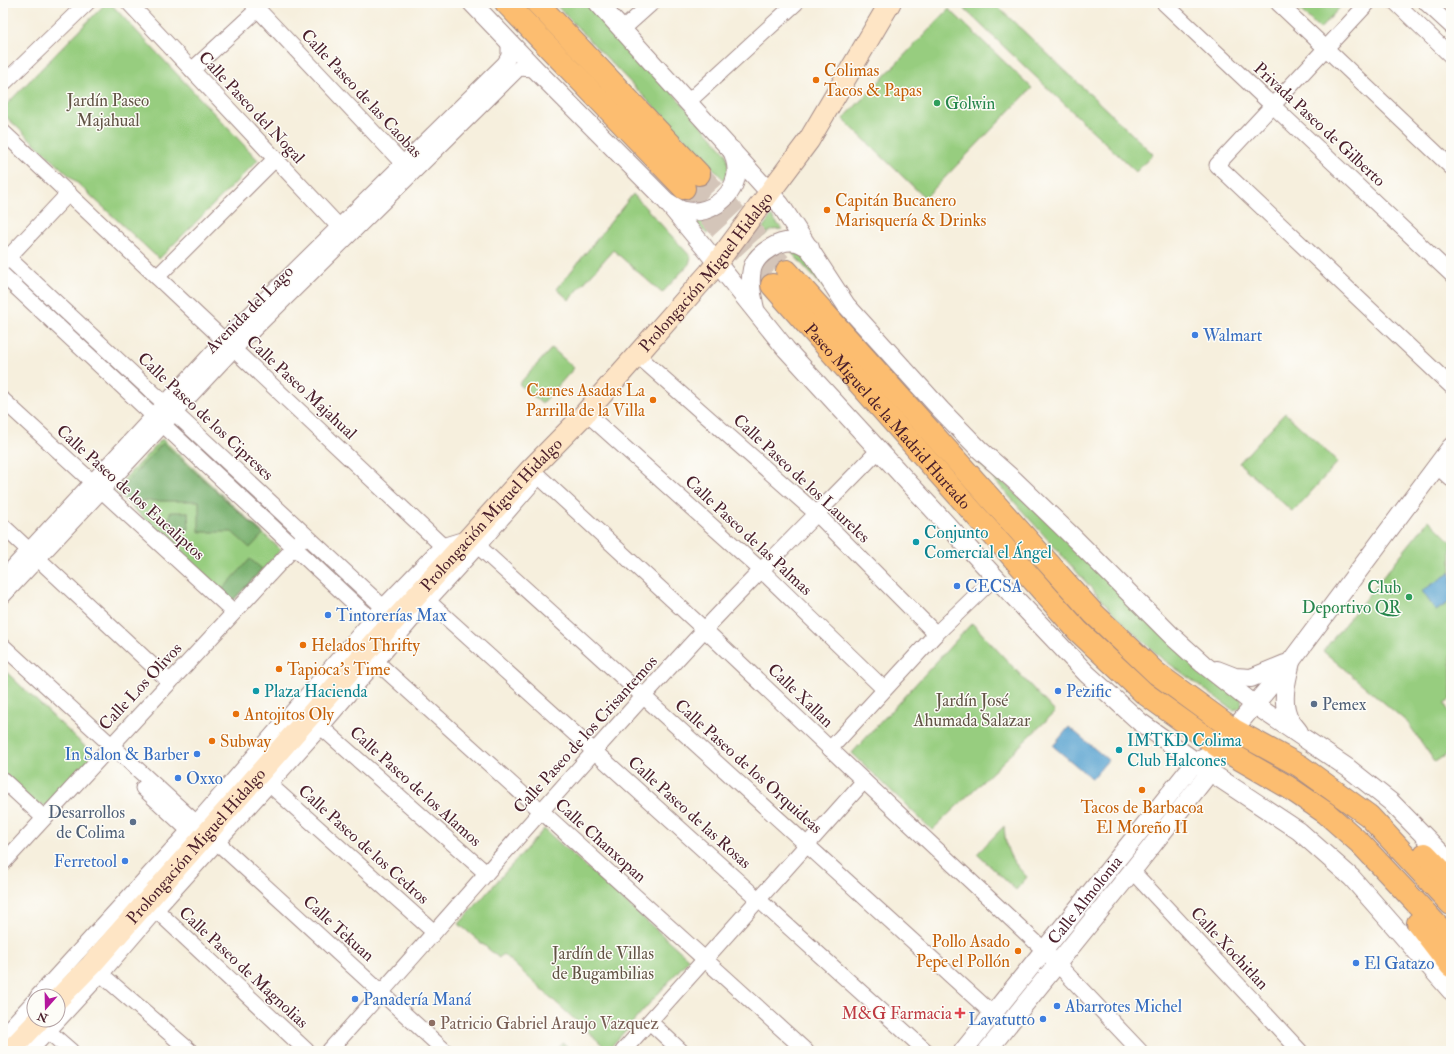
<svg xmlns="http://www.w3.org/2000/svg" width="1454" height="1054" font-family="'IM FELL Double Pica',serif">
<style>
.green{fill:#97cd7f;stroke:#707655}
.forest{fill:#79b06e;stroke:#62684c}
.water{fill:#59a3d0;stroke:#52617e}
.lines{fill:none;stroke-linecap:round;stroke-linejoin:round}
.trunk-tunnel{stroke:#d4c5b9;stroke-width:22;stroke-dasharray:22 11;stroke-linecap:butt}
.minor-casing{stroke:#a08784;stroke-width:17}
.tertiary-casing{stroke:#a08784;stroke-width:20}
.secondary-casing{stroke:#a08784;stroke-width:23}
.trunk-casing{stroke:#a08784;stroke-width:24}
.minor{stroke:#fff;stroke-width:15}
.tertiary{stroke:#fff;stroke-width:18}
.secondary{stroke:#fee5c5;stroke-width:21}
.trunk{stroke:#fcbd6f;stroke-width:22}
.food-dot{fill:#e8710a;stroke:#fdfcf7;stroke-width:1.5}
.leisure-dot{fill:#2e9e5b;stroke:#fdfcf7;stroke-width:1.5}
.shop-dot{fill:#3f7fe0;stroke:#fdfcf7;stroke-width:1.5}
.culture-dot{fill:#0f9aa8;stroke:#fdfcf7;stroke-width:1.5}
.service-dot{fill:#5c6f8a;stroke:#fdfcf7;stroke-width:1.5}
.health-dot{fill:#e0444e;stroke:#fdfcf7;stroke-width:1.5}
.education-dot{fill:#8d6e63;stroke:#fdfcf7;stroke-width:1.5}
.labels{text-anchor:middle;stroke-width:3;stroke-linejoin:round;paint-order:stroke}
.food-label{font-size:17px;fill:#c56008;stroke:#fdfcf7;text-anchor:start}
.street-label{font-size:17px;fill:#4a1f2b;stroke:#fdfcf7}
.park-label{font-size:17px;fill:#615344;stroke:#fdfcf7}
.leisure-label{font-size:17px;fill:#27864d;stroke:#fdfcf7;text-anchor:start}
.shop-label{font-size:17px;fill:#366cbe;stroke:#fdfcf7;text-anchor:start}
.culture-label{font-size:17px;fill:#0d838f;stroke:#fdfcf7;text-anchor:start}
.service-label{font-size:17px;fill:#4e5e75;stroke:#fdfcf7;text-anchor:start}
.health-label{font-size:17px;fill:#be3a42;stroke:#fdfcf7;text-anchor:end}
.education-label{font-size:17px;fill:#785e54;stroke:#fdfcf7;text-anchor:start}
</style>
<rect width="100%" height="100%" fill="#fdfcf7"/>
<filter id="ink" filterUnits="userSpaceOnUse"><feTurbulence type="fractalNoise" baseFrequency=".025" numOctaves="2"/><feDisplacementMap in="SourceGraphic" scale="8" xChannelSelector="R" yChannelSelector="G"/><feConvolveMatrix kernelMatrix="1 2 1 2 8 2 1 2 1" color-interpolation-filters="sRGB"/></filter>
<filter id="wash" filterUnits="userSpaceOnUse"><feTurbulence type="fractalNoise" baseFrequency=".012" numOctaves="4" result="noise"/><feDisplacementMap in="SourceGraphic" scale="16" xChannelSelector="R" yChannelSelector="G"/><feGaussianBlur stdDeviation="0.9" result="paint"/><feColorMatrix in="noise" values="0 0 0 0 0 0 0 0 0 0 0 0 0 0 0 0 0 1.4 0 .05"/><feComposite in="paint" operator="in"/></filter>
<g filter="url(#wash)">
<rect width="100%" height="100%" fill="#f6efdd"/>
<g class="green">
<polygon points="106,3 110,3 258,160 159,259 3,114 3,108"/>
<path d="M554,3H588L663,82L726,153C729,163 729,171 724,180Z"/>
<polygon points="958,3 994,3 1153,154 1136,172"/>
<polygon points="1293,3 1344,3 1320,29"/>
<polygon points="949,9 1032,88 925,198 843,119"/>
<polygon points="633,194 691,257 689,264 662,293 613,250 569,300 557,289"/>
<polygon points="771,216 782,229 772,230 759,238 757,236"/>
<polygon points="720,217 707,234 695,222 708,221"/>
<polygon points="791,252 804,255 834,299"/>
<polygon points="552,348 574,368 542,404 519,384"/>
<polygon points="1285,413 1338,462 1293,512 1239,463"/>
<polygon points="162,439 281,550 233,601 114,490"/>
<polygon points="974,457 1073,543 1241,698 1242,708 1233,710 1160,657 1118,618"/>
<polygon points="1429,520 1451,542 1451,699 1444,703 1451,715 1451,751 1435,762 1408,723 1323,651"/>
<polygon points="972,623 1055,712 932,830 852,753"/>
<polygon points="3,669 94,755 45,807 41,803 38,806 3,773"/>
<path d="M1004,826C1006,852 1009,858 1027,877L1016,890L977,854Z"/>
<polygon points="544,829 689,959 608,1050 503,954 499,958 459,924"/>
<polygon points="563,1043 572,1051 555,1051"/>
</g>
<g class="forest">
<polygon points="163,443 263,534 250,548 232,532 199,532 199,501 130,501 118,491"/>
<polygon points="170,512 188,512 189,529 170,529"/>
<polygon points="250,559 262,569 233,600 222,590"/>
</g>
<g class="water">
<polygon points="1451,572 1451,601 1436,611 1422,591"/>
<polygon points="1069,727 1108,760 1092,779 1053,746"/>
</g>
</g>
<g filter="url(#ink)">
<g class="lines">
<g class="trunk-tunnel">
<polyline points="699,174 787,271"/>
<polyline points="684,188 772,285"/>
</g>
<defs>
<g id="minor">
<polyline points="129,3 345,233"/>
<polyline points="252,3 409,170"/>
<polyline points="1164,3 1451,274"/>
<polyline points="1278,3 1451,167"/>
<polyline points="1368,3 1217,165 1451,386"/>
<polyline points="1396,3 1451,56"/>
<polyline points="1426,3 1451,26"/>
<polyline points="623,29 652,3"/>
<polyline points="192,70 258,9"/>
<polyline points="3,84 87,3"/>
<polyline points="688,102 796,3"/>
<polyline points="3,132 449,552"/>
<polyline points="3,253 383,607"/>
<polyline points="3,263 69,193"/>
<polyline points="3,275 372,620"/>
<polyline points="157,277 275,159"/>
<polyline points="637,355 817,514 936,634"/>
<polyline points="3,400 234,612"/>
<polyline points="585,412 761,570 884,689"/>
<polyline points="1437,466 1451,479"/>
<polyline points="531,469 705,630 864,781 1044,950 1140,1051"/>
<polyline points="3,526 170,682"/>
<polyline points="478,546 993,1014"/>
<polyline points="3,578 224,340 505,63 509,56 509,41"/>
<polyline points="3,596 234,349 519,68 535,69"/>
<polyline points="428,601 926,1051"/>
<polyline points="3,646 445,1051"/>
<polyline points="369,655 806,1051"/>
<polyline points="321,727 486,873"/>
<polyline points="830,749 936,634 995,577"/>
<polyline points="3,780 44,818"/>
<polyline points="269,784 434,932"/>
<polyline points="143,788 196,837"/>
<polyline points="3,863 301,540"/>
<polyline points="1132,871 1300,1051"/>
<polyline points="156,910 307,1051"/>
<polyline points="94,968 190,1051"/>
<polyline points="38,996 196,823 383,607 442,546 468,538"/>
<polyline points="650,1022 681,1051"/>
<polyline points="48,1031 71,1051"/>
<polyline points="3,1035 34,1001"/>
<polyline points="30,1051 101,974 156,910 321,727 428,601 478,546 537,478"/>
<path d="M329,1051C455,911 577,767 705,629C762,568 821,510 879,450"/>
<polyline points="623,1051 864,781"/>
</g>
<g id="tertiary">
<polyline points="472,3 535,69 666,201 704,247 786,349 995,577 1087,674 1140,722 1210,772 1299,831 1352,878 1451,991"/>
<polyline points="598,3 780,204 846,305 941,410 980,450 1014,480 1073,537 1173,637 1203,664 1255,705 1348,768 1391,802 1451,863"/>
<path d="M669,203C674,206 679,210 685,211C707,215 731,200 736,177C738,168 735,158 732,150"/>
<path d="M755,309C752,295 749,283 752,269C756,253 780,239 796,242C801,243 806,247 810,248"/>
<path d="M1291,662C1287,679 1281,699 1288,716C1290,722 1296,727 1299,732"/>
<polyline points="1217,670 1235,677 1251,678 1285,664"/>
<polyline points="1225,740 1291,661 1451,447"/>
<path id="s1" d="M963,1051L1196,761L1206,756"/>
<polyline points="987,1051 1132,871 1210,772 1213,760"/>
</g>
<g id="secondary">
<path id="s2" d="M58,999L91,965L366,652L531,469L580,419L637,355L710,272L809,140L890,3"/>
<polyline points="10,1051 39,1020"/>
</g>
<g id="trunk">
<polyline points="506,3 684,188"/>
<polyline points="537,3 699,174"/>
<polyline points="787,271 1093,613 1156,673 1234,730 1300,766 1369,816 1451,904"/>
<path id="s3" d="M772,285L1078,631L1144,693L1219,747L1288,787L1326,813L1361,844L1451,940"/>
<polyline points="1425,854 1451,881"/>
<polyline points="1418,923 1451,966"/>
</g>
</defs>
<use href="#minor" class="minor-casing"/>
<use href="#tertiary" class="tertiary-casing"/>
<use href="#secondary" class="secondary-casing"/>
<use href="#trunk" class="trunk-casing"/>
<use href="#minor" class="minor"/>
<use href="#tertiary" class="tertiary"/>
<use href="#secondary" class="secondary"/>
<use href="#trunk" class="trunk"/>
</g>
</g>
<g class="food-dot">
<circle cx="816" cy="80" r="4"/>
<circle cx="827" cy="210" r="4"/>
<circle cx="653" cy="400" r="4"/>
<circle cx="303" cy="645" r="4"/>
<circle cx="279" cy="669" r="4"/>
<circle cx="236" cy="714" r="4"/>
<circle cx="212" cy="741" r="4"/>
<circle cx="1142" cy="790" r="4"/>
<circle cx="1018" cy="951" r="4"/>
</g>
<g class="leisure-dot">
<circle cx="937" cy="103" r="4"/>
<circle cx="1409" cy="597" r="4"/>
</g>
<g class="shop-dot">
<circle cx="1195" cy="335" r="4"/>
<circle cx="957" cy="586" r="4"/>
<circle cx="328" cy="615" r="4"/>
<circle cx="1058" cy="691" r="4"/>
<circle cx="197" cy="754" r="4"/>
<circle cx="178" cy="778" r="4"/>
<circle cx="125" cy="861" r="4"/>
<circle cx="1356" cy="963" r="4"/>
<circle cx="355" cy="999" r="4"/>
<circle cx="1057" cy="1006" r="4"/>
<circle cx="1043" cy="1019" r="4"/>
</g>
<g class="culture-dot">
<circle cx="916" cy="542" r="4"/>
<circle cx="256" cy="691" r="4"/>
<circle cx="1119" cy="750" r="4"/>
</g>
<g class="service-dot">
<circle cx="1314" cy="704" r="4"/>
<circle cx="133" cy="822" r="4"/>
</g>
<path class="health-dot" d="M958 1007h4v4h4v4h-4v4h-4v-4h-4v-4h4z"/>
<circle class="education-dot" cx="432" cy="1023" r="4"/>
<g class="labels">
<g class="food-label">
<text x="824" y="76">Colimas<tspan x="824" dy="20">Tacos &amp; Papas</tspan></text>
<text x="835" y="206">Capitán Bucanero<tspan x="835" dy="20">Marisquería &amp; Drinks</tspan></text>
<text x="645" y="396" text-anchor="end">Carnes Asadas La<tspan x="645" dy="20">Parrilla de la Villa</tspan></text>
<text x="311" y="651">Helados Thrifty</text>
<text x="287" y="675">Tapioca's Time</text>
<text x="244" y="720">Antojitos Oly</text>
<text x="220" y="747">Subway</text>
<text x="1142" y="813" text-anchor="middle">Tacos de Barbacoa<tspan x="1142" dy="20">El Moreño II</tspan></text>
<text x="1010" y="947" text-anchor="end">Pollo Asado<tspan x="1010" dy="20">Pepe el Pollón</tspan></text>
</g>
<g class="street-label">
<text transform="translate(362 93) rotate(47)" y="6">Calle Paseo de las Caobas</text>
<text transform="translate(252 107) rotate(47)" y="6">Calle Paseo del Nogal</text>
<text transform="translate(1320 124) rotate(43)" y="6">Privada Paseo de Gilberto</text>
<text dy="6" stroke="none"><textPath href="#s2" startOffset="974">Prolongación Miguel Hidalgo</textPath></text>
<text transform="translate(249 309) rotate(-45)" y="6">Avenida del Lago</text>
<text transform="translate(302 387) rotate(43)" y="6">Calle Paseo Majahual</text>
<text transform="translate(206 416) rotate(43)" y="6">Calle Paseo de los Cipreses</text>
<text dy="6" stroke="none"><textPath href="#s3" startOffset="175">Paseo Miguel de la Madrid Hurtado</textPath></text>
<text transform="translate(802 478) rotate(43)" y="6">Calle Paseo de los Laureles</text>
<text transform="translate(131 492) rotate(42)" y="6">Calle Paseo de los Eucaliptos</text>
<text dy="6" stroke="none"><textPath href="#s2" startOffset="650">Prolongación Miguel Hidalgo</textPath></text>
<text transform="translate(749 535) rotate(43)" y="6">Calle Paseo de las Palmas</text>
<text transform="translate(140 686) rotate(-47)" y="6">Calle Los Olivos</text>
<text transform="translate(801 695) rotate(44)" y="6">Calle Xallan</text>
<text transform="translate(585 734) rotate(-48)" y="6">Calle Paseo de los Crisantemos</text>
<text transform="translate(749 766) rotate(42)" y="6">Calle Paseo de los Orquideas</text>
<text transform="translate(416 786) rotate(42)" y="6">Calle Paseo de los Alamos</text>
<text transform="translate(690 812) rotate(42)" y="6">Calle Paseo de las Rosas</text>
<text transform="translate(601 840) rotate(42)" y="6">Calle Chanxopan</text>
<text transform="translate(364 844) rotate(42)" y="6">Calle Paseo de los Cedros</text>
<text dy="6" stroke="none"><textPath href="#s2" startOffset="206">Prolongación Miguel Hidalgo</textPath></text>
<text dy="6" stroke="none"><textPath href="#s1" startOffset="194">Calle Almolonia</textPath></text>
<text transform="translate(339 928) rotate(42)" y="6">Calle Tekuan</text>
<text transform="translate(1230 948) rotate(47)" y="6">Calle Xochitlan</text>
<text transform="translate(244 967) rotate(43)" y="6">Calle Paseo de Magnolias</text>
</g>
<g class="park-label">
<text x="108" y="106">Jardín Paseo<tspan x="108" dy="20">Majahual</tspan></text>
<text x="972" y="706">Jardín José<tspan x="972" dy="20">Ahumada Salazar</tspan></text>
<text x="603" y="959">Jardín de Villas<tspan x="603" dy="20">de Bugambilias</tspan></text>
</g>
<g class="leisure-label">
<text x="945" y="109">Golwin</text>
<text x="1401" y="593" text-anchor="end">Club<tspan x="1401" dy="20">Deportivo QR</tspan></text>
</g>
<g class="shop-label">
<text x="1203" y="341">Walmart</text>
<text x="965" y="592">CECSA</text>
<text x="336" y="621">Tintorerías Max</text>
<text x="1066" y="697">Pezific</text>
<text x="189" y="760" text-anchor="end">In Salon &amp; Barber</text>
<text x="186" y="784">Oxxo</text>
<text x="117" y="867" text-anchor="end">Ferretool</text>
<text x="1364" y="969">El Gatazo</text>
<text x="363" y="1005">Panadería Maná</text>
<text x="1065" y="1012">Abarrotes Michel</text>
<text x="1035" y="1025" text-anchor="end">Lavatutto</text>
</g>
<g class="culture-label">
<text x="924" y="538">Conjunto<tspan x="924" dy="20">Comercial el Ángel</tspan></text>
<text x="264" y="697">Plaza Hacienda</text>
<text x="1127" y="746">IMTKD Colima<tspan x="1127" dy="20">Club Halcones</tspan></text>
</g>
<g class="service-label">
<text x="1322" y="710">Pemex</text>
<text x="125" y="818" text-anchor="end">Desarrollos<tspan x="125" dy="20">de Colima</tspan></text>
</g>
<g class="health-label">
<text x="952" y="1019">M&amp;G Farmacia</text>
</g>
<g class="education-label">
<text x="440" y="1029">Patricio Gabriel Araujo Vazquez</text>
</g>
</g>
<rect width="1454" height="1054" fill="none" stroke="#fdfcf7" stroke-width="16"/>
<g transform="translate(46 1008) rotate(200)"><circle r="19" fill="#fdfcf7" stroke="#b5a4a5"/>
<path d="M0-3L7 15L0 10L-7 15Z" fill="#b5179e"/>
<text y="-6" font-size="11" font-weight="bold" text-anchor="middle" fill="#4a1f2b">N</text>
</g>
</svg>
